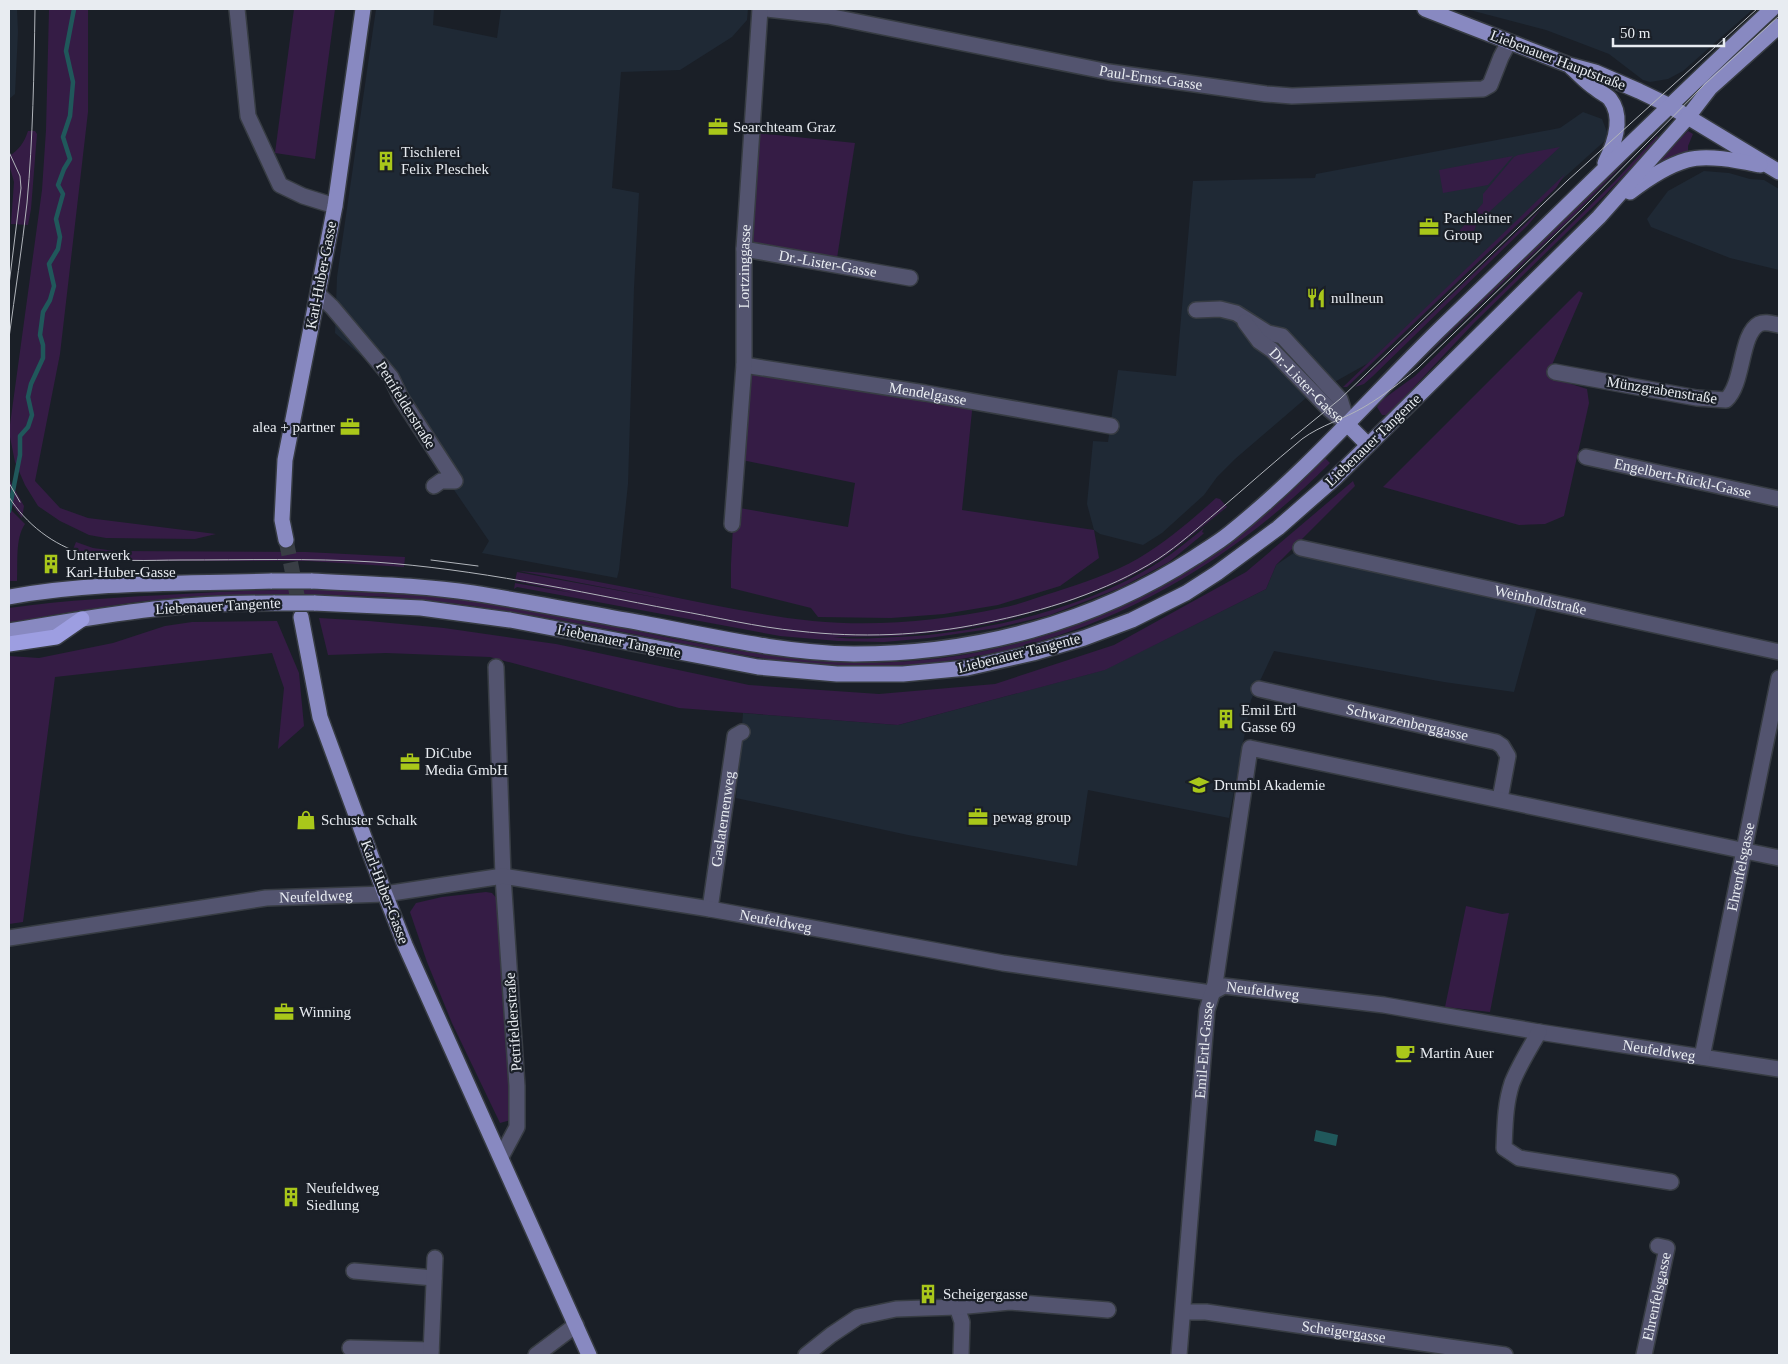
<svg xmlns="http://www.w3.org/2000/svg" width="1788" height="1364" font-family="Georgia,serif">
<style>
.built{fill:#1f2935}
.green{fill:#351c45}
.water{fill:#20585b}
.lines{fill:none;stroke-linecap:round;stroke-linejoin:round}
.stream{stroke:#20585b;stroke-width:4.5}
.major-tunnel{stroke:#393e45;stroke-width:15;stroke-dasharray:15 8;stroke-linecap:butt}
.minor-casing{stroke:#373c43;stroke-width:18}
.major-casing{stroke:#373c43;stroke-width:18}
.highway-casing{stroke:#373c43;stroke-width:18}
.minor{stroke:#53546f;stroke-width:15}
.major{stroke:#8889c1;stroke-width:15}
.highway{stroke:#9d9ee1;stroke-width:15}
.tram{stroke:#b1b5bb;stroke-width:1}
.major-bridge-casing{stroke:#373c43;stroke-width:18;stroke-linecap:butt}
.major-bridge{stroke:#8889c1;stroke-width:15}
.labels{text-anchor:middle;stroke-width:4.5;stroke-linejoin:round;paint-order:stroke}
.street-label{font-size:15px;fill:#e8ecf1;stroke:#1a1f27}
.poi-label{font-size:15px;fill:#e8ecf1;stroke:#1a1f27;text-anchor:start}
</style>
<rect width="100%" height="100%" fill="#1a1f27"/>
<g class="built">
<polygon points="9,9 17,9 18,32 15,94 9,99"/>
<polygon points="376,9 434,9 433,25 497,38 501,9 748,9 747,20 732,37 680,70 621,72 612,188 639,193 634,288 628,484 619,570 617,578 482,553 489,541 424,446 383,375 335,333 337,277"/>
<polygon points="1466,9 1753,9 1683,71 1668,79 1650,82 1643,80 1609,54 1546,30"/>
<polygon points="1583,112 1602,119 1609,137 1547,193 1372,361 1306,398 1235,459 1217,477 1204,495 1162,533 1143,545 1100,534 1094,530 1087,504 1093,441 1108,442 1118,370 1176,376 1193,181 1315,178 1316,174 1560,128"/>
<polygon points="1704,171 1729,173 1750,179 1764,180 1779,189 1779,270 1730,258 1651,227 1647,219 1668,191"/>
<polygon points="1301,548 1539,600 1514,692 1444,682 1274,651 1251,700 1229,818 1088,790 1077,866 908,835 736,798 743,713 898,725 1104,670 1266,589 1276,565"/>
</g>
<g class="green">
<polygon points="49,9 88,9 88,112 60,354 35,481 60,508 88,518 216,534 195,539 106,538 89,535 60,521 38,506 25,485 15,462 9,432 42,190 46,130"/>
<polygon points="294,9 335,9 315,159 275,153"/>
<path d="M28,131H35L37,134L31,209L28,225L11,224L14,182L9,164V156C19,150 24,143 28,131Z"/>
<polygon points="1688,131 1693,134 1688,146 1688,154 1659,164 1659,161"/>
<polygon points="1652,132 1653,133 1573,216 1408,373"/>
<polygon points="757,133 855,143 837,258 760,247 750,240"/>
<polygon points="1657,136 1659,138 1604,196 1474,323 1396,406 1386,415 1382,415 1377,407 1382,400 1415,376 1615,181"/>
<polygon points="1560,147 1477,223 1471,239 1455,236 1483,203 1483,194 1514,157 1518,155"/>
<polygon points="1513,156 1488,185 1443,193 1439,170"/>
<polygon points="1565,174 1556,188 1347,387 1343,387"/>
<polygon points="1542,208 1528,225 1373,376 1364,384 1355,387"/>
<polygon points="1579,291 1583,293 1548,374 1549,377 1587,389 1589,403 1564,516 1545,524 1519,525 1383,487"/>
<polygon points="744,365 973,401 962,510 1094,530 1099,558 1060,586 998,605 944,614 891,618 818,617 811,608 731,588 731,564 734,507 848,527 855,483 737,459"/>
<path d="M1325,458L1330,463C1189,605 1010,681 809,664C767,660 726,652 685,644C610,630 535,614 459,604C401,596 343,594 285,595C248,595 211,594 174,598C119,603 63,613 9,623V608C66,600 124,597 182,594C276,588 365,587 459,599C576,613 690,648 807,660C911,670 1017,653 1112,610C1133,601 1154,591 1174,579C1195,566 1216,551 1236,535C1251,524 1266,514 1280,501C1296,488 1310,472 1325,458Z"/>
<polygon points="9,479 24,506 22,518 9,501"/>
<polygon points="1353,481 1355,486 1276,565 1266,589 1105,670 898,725 679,708 490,657 386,653 328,655 319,618 369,621 444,628 556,644 749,685 879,694 995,684 1114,645 1246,572"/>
<path d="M1216,498L1220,499L1227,507L1167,555L1151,565L1122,581L1068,602L1002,621L955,630L899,636L833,637C854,640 876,638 897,637C980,634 1089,608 1159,562C1175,552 1189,540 1204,528L1202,532L1204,533L1202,535L1169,562L1120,588L1050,615L996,628L929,638L884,642L838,641L780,636L517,587L514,589L515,583L573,593L515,581L517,572L675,601L519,571C528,572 537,572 545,573C635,586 723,611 813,621C876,627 939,621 1001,608C1019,605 1037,597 1055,592C1083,583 1113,573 1139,558C1167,541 1192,520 1216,498Z"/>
<path d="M9,508L25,524C15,538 18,563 17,581H9Z"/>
<polygon points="76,542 93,548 115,551 306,552 405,557 404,567 308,561 129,561 99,560 72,552"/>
<polygon points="277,621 299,673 304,726 278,749 284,688 272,653 55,677 23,922 9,924 9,656 39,658 113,643 165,626 192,622"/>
<polygon points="486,892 492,893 499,901 514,1119 500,1123 452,1023 427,962 410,912 416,903 442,897"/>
<polygon points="1466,906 1502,914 1509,913 1490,1012 1445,1007"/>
</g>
<polygon class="water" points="1316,1130 1338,1135 1336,1146 1314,1141"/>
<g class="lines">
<polyline class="stream" points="9,511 20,455 20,436 28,427 32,415 28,397 31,384 43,358 43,345 40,335 43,312 50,300 54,286 49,264 58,249 60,237 56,219 63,194 58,185 64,169 70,159 63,137 70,116 73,82 66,51 74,9"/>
<polyline class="major-tunnel" points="286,540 301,615"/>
<defs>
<g id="minor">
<polyline points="237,9 248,116 280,185 303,196 335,206"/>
<path id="s1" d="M767,9L828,16L1109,72L1266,94L1292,96L1483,89L1490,85L1501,57L1509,42"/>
<path id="s2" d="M744,249L910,278"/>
<polyline points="318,294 332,307 391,377 401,398 455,481 441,481 434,486"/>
<polyline points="1196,310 1220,309 1236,313 1268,333 1282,336 1340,399 1348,425"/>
<path id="s3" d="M1245,322L1259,341L1272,350L1329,409L1348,425"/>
<path id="s4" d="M744,365L925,393L1111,426"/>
<path d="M1555,372L1697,398L1726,400C1744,384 1740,334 1759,324C1765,321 1773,324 1779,325"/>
<path id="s5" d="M1586,457L1779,499"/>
<path id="s6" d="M732,524L744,365V249L760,9"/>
<path id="s7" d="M1301,548L1779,652"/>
<polyline points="496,667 503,876 517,1086 517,1127 501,1157"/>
<path id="s8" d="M1259,689L1496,742L1502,746L1508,756L1500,799"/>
<path id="s9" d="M710,909L735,736L742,732"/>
<path id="s10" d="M9,938L266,898L385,894L503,876L710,909L1003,963L1211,993L1224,986L1384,1005L1539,1032L1779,1069"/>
<path d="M1539,1032C1530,1048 1519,1065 1512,1083C1505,1104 1505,1126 1504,1148L1519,1158L1671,1182"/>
<path id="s11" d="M1702,1057L1779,678"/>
<polyline points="354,1271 434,1278"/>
<polyline points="957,1307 962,1322 961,1355"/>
<path id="s12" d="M1183,1312H1206L1505,1355"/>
<polyline points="350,1348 431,1350"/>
<polyline points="431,1355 435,1258"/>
<polyline points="536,1355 576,1325"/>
<polyline points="806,1355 831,1335 858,1317 896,1309 957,1307 1010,1302 1108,1310"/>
<path id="s13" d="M1179,1355L1207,1010L1215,984L1250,748L1779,858"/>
<path id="s14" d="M1644,1355L1667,1248L1658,1246"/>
</g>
<g id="major">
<polyline points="1425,9 1569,65 1595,72 1639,91 1668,105 1779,172"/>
<path d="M1571,67C1579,74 1586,82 1595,88C1599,92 1607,95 1610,99C1624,117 1614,145 1605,163"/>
<path d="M1630,192C1647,179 1666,166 1687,160C1707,154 1740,161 1760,165"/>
<polyline points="1348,425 1368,445"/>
<polyline points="286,540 282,520 285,460 335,206 363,9"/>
<path d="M311,581C365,584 419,585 473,593C530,602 586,613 642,623C712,636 782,653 854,654C975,654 1093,623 1195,557C1207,549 1219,542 1230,533C1306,472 1370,398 1439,330C1550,223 1659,114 1772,9"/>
<path d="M9,597C95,581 184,584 272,581"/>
<polyline points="314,603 421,608 510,620 758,667 837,674 903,674 967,668 1033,653 1084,638 1132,620 1186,593 1217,573 1278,528 1335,478 1599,217 1687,118 1710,88 1779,26"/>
<polyline points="301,617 320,717 385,894 405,945 589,1355"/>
<path d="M9,631C60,623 112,613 164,608C201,604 238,603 275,603"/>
</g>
<polyline id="highway" points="9,644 56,637 82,619"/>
</defs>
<use href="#minor" class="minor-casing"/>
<use href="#major" class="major-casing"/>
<use href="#highway" class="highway-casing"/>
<use href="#minor" class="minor"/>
<use href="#major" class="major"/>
<use href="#highway" class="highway"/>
<g class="tram">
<polyline points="9,152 20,176 21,188 9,285"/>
<path d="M9,338C15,293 22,248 27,203C33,138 34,73 35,9"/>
<polyline points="1291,439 1340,399 1567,181 1757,9"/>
<polyline points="9,483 20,502"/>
<path d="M9,497C26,524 53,545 84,554C114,563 149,560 180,560C245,560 310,558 374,562C476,569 575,591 675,610C716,617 756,627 798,631C859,638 923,636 984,623C1044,611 1106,592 1158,559C1179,545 1198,528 1218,511C1246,487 1273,463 1302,439C1321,425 1344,419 1364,407C1383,396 1401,382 1418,368L1585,206L1705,84L1779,16"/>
<polyline points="431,560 478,566"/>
</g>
<defs>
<g id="major-bridge">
<polyline points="272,581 311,581"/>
<polyline points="275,603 314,603"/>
</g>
</defs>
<use href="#major-bridge" class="major-bridge-casing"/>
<use href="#major-bridge" class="major-bridge"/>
</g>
<defs>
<symbol id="office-bare" viewBox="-9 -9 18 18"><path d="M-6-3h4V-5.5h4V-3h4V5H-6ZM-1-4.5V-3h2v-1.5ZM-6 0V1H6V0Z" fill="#a9c71a" stroke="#1a1f27" stroke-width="2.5" paint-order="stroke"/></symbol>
<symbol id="building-bare" viewBox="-9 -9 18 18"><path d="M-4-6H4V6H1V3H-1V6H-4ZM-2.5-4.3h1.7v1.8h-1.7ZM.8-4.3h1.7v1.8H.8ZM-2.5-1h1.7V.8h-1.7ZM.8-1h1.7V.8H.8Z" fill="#a9c71a" stroke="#1a1f27" stroke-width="2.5" paint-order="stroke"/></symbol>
<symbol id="restaurant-bare" viewBox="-9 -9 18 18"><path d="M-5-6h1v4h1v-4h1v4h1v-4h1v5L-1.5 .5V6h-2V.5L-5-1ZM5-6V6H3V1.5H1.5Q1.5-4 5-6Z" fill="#a9c71a" stroke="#1a1f27" stroke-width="2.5" paint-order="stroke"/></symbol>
<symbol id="school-bare" viewBox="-9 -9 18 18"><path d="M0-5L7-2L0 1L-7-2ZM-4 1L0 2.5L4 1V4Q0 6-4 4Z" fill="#a9c71a" stroke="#1a1f27" stroke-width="2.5" paint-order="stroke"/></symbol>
<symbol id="shop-bare" viewBox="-9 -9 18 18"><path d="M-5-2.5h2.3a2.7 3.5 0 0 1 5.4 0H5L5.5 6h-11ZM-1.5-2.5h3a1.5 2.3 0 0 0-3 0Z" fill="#a9c71a" stroke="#1a1f27" stroke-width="2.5" paint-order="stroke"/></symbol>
<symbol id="cafe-bare" viewBox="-9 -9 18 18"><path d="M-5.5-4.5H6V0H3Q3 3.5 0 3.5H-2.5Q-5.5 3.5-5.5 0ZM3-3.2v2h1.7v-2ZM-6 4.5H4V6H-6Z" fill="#a9c71a" stroke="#1a1f27" stroke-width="2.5" paint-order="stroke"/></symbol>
</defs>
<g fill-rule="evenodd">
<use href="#office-bare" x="704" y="113" width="28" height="28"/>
<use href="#building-bare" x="372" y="147" width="28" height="28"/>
<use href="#office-bare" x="1415" y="213" width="28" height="28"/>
<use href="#restaurant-bare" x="1302" y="284" width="28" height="28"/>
<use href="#office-bare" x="336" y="413" width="28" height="28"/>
<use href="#building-bare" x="37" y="550" width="28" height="28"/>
<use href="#building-bare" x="1212" y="705" width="28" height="28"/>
<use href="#office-bare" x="396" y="748" width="28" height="28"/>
<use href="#school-bare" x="1185" y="771" width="28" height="28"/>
<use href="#office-bare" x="964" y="803" width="28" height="28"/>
<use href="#shop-bare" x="292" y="806" width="28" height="28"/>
<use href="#office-bare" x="270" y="998" width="28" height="28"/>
<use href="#cafe-bare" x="1391" y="1039" width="28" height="28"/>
<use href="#building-bare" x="277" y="1183" width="28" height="28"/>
<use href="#building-bare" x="914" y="1280" width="28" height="28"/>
</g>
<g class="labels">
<g class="street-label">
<text transform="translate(1558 60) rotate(21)" y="5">Liebenauer Hauptstraße</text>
<text dy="5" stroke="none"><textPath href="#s1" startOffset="390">Paul-Ernst-Gasse</textPath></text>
<text dy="5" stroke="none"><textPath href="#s2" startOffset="85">Dr.-Lister-Gasse</textPath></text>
<text dy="5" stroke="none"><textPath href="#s6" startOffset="258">Lortzinggasse</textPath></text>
<text transform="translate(321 275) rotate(-79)" y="5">Karl-Huber-Gasse</text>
<text dy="5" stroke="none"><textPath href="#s3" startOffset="89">Dr.-Lister-Gasse</textPath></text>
<text transform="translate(1662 390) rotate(9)" y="5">Münzgrabenstraße</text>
<text dy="5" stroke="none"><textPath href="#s4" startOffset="186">Mendelgasse</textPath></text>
<text transform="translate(406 405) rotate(58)" y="5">Petrifelderstraße</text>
<text transform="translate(1373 440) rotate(-44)" y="5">Liebenauer Tangente</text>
<text dy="5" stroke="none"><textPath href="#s5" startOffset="99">Engelbert-Rückl-Gasse</textPath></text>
<text dy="5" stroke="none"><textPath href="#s7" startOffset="245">Weinholdstraße</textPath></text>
<text transform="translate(218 606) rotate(-3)" y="5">Liebenauer Tangente</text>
<text transform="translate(619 641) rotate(11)" y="5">Liebenauer Tangente</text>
<text transform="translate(1019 653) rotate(-14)" y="5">Liebenauer Tangente</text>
<text dy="5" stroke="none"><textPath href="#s8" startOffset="152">Schwarzenberggasse</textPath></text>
<text dy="5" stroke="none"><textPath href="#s9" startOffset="91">Gaslaternenweg</textPath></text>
<text dy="5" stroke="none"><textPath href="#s11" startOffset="194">Ehrenfelsgasse</textPath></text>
<text transform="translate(385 892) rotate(69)" y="5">Karl-Huber-Gasse</text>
<text dy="5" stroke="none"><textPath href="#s10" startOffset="310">Neufeldweg</textPath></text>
<text dy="5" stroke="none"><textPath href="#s10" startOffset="775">Neufeldweg</textPath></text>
<text dy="5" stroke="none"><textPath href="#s10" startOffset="1270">Neufeldweg</textPath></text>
<text transform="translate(513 1022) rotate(-94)" y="5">Petrifelderstraße</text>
<text dy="5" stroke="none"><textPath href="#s13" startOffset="306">Emil-Ertl-Gasse</textPath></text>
<text dy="5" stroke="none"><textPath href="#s10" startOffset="1671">Neufeldweg</textPath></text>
<text dy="5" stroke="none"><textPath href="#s14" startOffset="60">Ehrenfelsgasse</textPath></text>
<text dy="5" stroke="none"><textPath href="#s12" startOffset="162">Scheigergasse</textPath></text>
</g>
<g class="poi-label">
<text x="733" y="132">Searchteam Graz</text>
<text x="401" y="157">Tischlerei<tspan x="401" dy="17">Felix Pleschek</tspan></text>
<text x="1444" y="223">Pachleitner<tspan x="1444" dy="17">Group</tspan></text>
<text x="1331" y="303">nullneun</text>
<text x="335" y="432" text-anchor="end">alea + partner</text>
<text x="66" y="560">Unterwerk<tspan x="66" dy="17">Karl-Huber-Gasse</tspan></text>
<text x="1241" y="715">Emil Ertl<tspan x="1241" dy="17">Gasse 69</tspan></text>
<text x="425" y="758">DiCube<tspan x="425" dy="17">Media GmbH</tspan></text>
<text x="1214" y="790">Drumbl Akademie</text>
<text x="993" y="822">pewag group</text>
<text x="321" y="825">Schuster Schalk</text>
<text x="299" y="1017">Winning</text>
<text x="1420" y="1058">Martin Auer</text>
<text x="306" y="1193">Neufeldweg<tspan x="306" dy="17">Siedlung</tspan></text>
<text x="943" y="1299">Scheigergasse</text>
</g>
</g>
<rect width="1788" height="1364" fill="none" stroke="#e8ecf1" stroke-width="20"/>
<path d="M1613 38v8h111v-8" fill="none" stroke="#e8ecf1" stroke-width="2.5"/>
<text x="1620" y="38" font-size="15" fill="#e8ecf1" stroke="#1a1f27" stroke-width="4" paint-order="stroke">50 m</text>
</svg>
